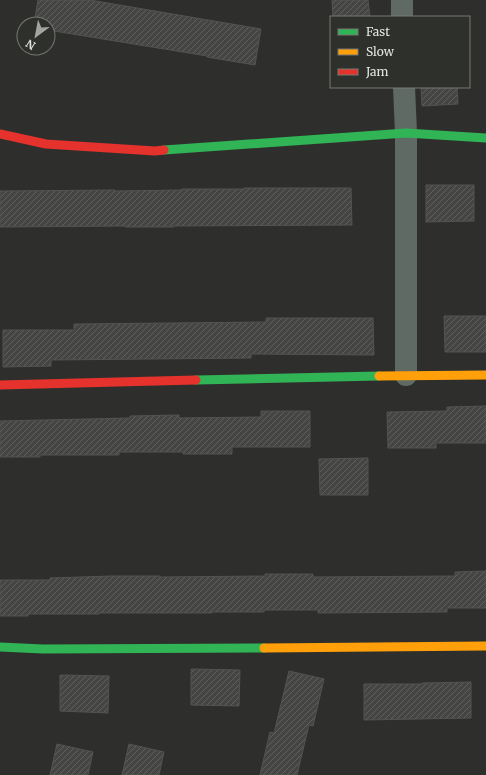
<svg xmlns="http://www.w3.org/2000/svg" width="486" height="775" font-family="Merriweather,serif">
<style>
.building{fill:url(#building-hatch);stroke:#535351}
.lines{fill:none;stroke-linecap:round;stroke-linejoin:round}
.street{stroke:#606a64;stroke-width:22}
.fast{stroke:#30b455;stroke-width:9}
.slow{stroke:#ff9f0a;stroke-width:9}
.jam{stroke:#e5322d;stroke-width:9}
</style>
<defs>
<pattern id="building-hatch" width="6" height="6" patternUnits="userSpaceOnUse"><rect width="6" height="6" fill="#454644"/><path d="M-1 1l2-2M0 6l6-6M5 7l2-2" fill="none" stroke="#60615f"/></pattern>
</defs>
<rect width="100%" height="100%" fill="#2e2f2d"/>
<g class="building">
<polygon points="38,0 90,0 261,29 255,65 207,57 207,56 48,30 48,24 34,24"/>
<polygon points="332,0 368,0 370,17 333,17"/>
<polygon points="421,87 457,87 458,104 422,106"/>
<polygon points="426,185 474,185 474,221 426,222"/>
<polygon points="244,188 351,188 352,225 174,226 174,227 125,227 125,226 0,227 0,191 115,190 115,191 182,190 182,189 244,189"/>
<polygon points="444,316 486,316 486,352 445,352"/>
<polygon points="266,318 373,318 374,355 251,354 251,358 51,360 51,366 3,367 3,330 74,330 74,324 266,322"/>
<polygon points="486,406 486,443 436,443 436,448 388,448 387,412 447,411 447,407"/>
<polygon points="261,411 310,411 310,447 232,447 232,454 183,454 183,452 119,452 119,455 40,455 40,457 0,457 0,421 130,418 130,416 179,415 179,418 261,417"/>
<polygon points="368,458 368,495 320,495 319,459"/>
<polygon points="486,571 486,608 447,608 447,612 318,613 318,610 264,610 264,612 212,612 212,613 99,613 99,614 28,614 28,616 0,616 0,580 50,580 50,578 112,576 160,576 160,577 265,576 265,574 313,574 313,577 455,576 455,572"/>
<polygon points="191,669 240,670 239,706 191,705"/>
<polygon points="289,671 324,679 313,726 309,725 297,775 260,775 270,732 274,733"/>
<polygon points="60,675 109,676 108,713 60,711"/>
<polygon points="471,682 471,718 364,720 364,684 422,684 422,683"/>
<polygon points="57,744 93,752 88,775 50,775"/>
<polygon points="129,744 164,752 159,775 122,775"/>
</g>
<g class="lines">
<g class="street">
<polyline points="402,0 402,17"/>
<polyline points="404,87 406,133 406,375"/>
</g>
<g class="fast">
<polyline points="164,150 406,133 486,138"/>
<polyline points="196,380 379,376"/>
<polyline points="0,647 43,649 264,648"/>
</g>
<g class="slow">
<polyline points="379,376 486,375"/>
<polyline points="264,648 486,646"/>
</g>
<g class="jam">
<polyline points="0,134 46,144 155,151 164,150"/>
<polyline points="0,385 196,380"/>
</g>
</g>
<rect x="330" y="16" width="140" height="72" fill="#2e302c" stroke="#767874"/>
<rect x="338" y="29" width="20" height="6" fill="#30b455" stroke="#767874"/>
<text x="366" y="36" font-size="12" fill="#e2e4e1">Fast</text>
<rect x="338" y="49" width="20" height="6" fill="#ff9f0a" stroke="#767874"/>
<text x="366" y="56" font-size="12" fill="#e2e4e1">Slow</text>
<rect x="338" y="69" width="20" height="6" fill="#e5322d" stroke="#767874"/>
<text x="366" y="76" font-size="12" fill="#e2e4e1">Jam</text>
<g transform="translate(36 36) rotate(212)"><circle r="19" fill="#2e302c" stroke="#767874"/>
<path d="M0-3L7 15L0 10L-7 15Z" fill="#a3a5a2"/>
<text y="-6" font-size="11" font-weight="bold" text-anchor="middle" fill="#e2e4e1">N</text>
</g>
</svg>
